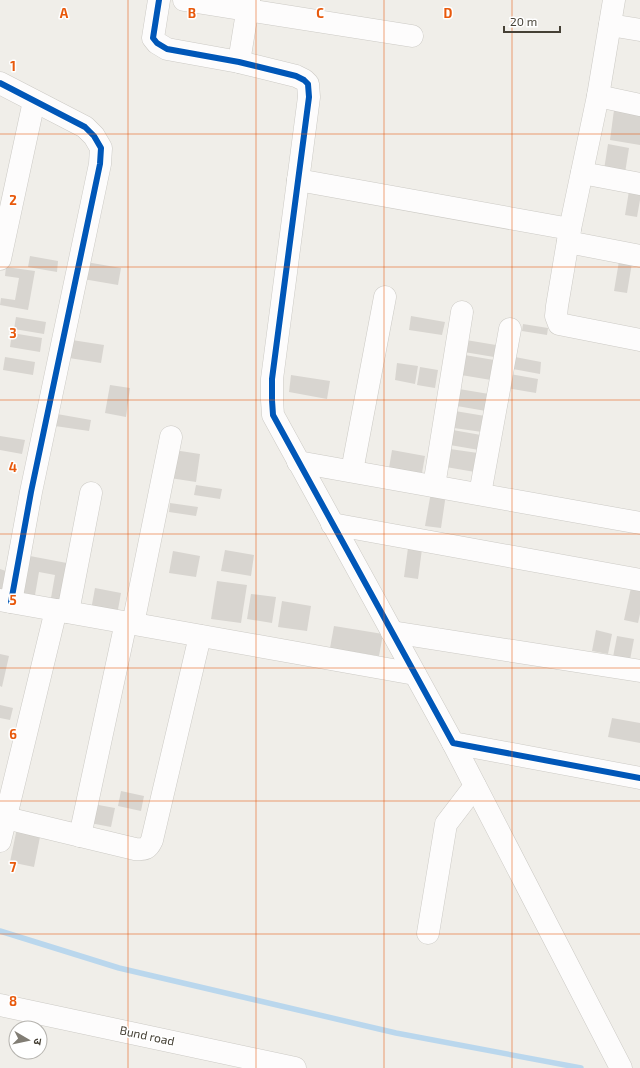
<svg xmlns="http://www.w3.org/2000/svg" width="640" height="1068" font-family="'Exo 2','Noto Sans Devanagari',sans-serif">
<style>
.lines{fill:none;stroke-linecap:round;stroke-linejoin:round}
.stream{stroke:#bad7ed;stroke-width:5.5}
.building{fill:#d8d5d0}
.minor-casing{stroke:#cccac5;stroke-width:23}
.minor{stroke:#fdfcfc;stroke-width:22}
.cycleway-casing{stroke:#fff;stroke-width:8}
.cycleway{stroke:#0057b8;stroke-width:6}
.grid{fill:none;stroke:#e8590c;stroke-width:1;stroke-opacity:0.55}
.labels{text-anchor:middle;stroke-width:3;stroke-linejoin:round;paint-order:stroke}
.street-label{font-size:12px;fill:#454035;stroke:#fff}
.grid-label{font-size:13px;text-anchor:middle;font-weight:bold;fill:#e8590c;stroke:#fff;stroke-width:3;stroke-linejoin:round;paint-order:stroke}
</style>
<rect width="100%" height="100%" fill="#f0eee9"/>
<g class="lines">
<polyline class="stream" points="0,931 119,968 396,1033 581,1068"/>
</g>
<g class="building">
<polygon points="614,110 640,114 640,145 610,140"/>
<polygon points="608,144 629,148 624,179 603,176"/>
<polygon points="629,191 640,192 640,200 637,217 625,215"/>
<polygon points="30,256 58,261 57,272 28,267"/>
<polygon points="619,261 632,263 627,293 614,291"/>
<polygon points="86,262 121,268 118,285 83,279"/>
<polygon points="6,267 35,271 28,310 0,305 1,298 15,300 19,278 5,276"/>
<polygon points="411,316 445,322 442,335 409,330"/>
<polygon points="16,317 46,322 44,334 14,329"/>
<polygon points="523,324 548,328 547,335 522,331"/>
<polygon points="12,333 42,338 40,352 10,347"/>
<polygon points="460,339 496,345 494,357 458,351"/>
<polygon points="72,340 104,345 101,363 69,358"/>
<polygon points="459,354 494,360 491,380 455,374"/>
<polygon points="5,357 35,362 33,375 3,370"/>
<polygon points="515,357 541,362 540,374 513,369"/>
<polygon points="397,363 418,366 415,384 395,380"/>
<polygon points="420,367 438,370 435,388 417,385"/>
<polygon points="510,374 538,379 536,393 507,388"/>
<polygon points="291,375 330,381 327,399 289,392"/>
<polygon points="110,385 130,388 126,417 105,413"/>
<polygon points="453,388 489,394 486,411 451,405"/>
<polygon points="449,410 485,416 482,432 447,427"/>
<polygon points="57,414 91,420 89,431 55,426"/>
<polygon points="447,429 481,435 479,450 444,444"/>
<polygon points="0,436 25,440 22,454 0,450"/>
<polygon points="443,448 478,453 475,472 440,466"/>
<polygon points="174,450 200,454 196,482 170,478"/>
<polygon points="392,450 425,456 422,473 389,468"/>
<polygon points="196,485 222,489 220,499 194,495"/>
<polygon points="431,492 446,494 441,528 425,526"/>
<polygon points="170,503 198,507 196,516 169,512"/>
<polygon points="408,548 422,549 418,579 404,577"/>
<polygon points="225,550 254,555 251,576 221,571"/>
<polygon points="173,551 200,556 196,577 169,573"/>
<polygon points="30,556 72,564 65,601 51,598 55,575 39,572 35,595 23,593"/>
<polygon points="0,569 6,571 1,592 0,591"/>
<polygon points="217,581 247,585 241,623 211,619"/>
<polygon points="632,583 640,584 640,614 638,623 624,620"/>
<polygon points="95,588 121,593 117,615 91,610"/>
<polygon points="251,594 276,597 272,623 247,619"/>
<polygon points="282,601 311,606 307,631 278,627"/>
<polygon points="334,626 383,634 379,656 330,648"/>
<polygon points="596,630 612,634 608,654 592,651"/>
<polygon points="617,636 634,639 630,660 613,657"/>
<polygon points="0,654 9,656 2,687 0,686"/>
<polygon points="0,705 13,708 10,720 0,718"/>
<polygon points="612,718 640,723 640,743 608,737"/>
<polygon points="121,791 144,796 141,811 118,806"/>
<polygon points="93,804 115,808 111,827 90,823"/>
<polygon points="17,828 41,832 34,867 10,862"/>
</g>
<g class="lines">
<defs>
<g id="minor">
<polyline points="159,0 153,38 157,43 167,49 239,62 296,76 304,80 308,84 309,97 272,379 272,400 273,415 453,743 640,778"/>
<polyline points="184,0 412,36"/>
<polyline points="614,0 598,96 570,229 557,306 556,316 559,324 640,340"/>
<polyline points="610,25 640,30"/>
<polyline points="239,62 249,0"/>
<polyline points="0,83 85,127 94,136 101,148 100,164 31,492 11,602"/>
<polyline points="598,96 640,105"/>
<polyline points="582,173 640,184"/>
<polyline points="298,180 570,229"/>
<polyline points="568,242 640,256"/>
<polyline points="0,259 34,101"/>
<polyline points="298,462 640,523"/>
<polyline points="352,471 385,297"/>
<polyline points="434,486 462,312"/>
<polyline points="480,494 510,329"/>
<polyline points="332,524 640,580"/>
<polyline points="0,600 415,674"/>
<polyline points="68,612 91,493"/>
<polyline points="133,624 171,437"/>
<polyline points="392,632 640,671"/>
<polyline points="453,743 621,1068"/>
<path d="M6,818L135,849C145,850 148,849 152,840L200,636"/>
<polyline points="80,836 126,622"/>
<polyline points="0,841 56,610"/>
<polyline points="428,933 446,824 475,786"/>
<polyline points="0,1005 295,1068"/>
</g>
</defs>
<use href="#minor" class="minor-casing"/>
<use href="#minor" class="minor"/>
<defs>
<g id="cycleway">
<polyline points="159,0 153,38 157,43 167,49 239,62 296,76 304,80 308,84 309,97 272,379 272,400 273,415 453,743 640,778"/>
<polyline points="0,83 85,127 94,136 101,148 100,164 31,492 11,602"/>
</g>
</defs>
<use href="#cycleway" class="cycleway-casing"/>
<use href="#cycleway" class="cycleway"/>
</g>
<path class="grid" d="M128,0V1068M256,0V1068M384,0V1068M512,0V1068M0,134H640M0,267H640M0,400H640M0,534H640M0,668H640M0,801H640M0,934H640"/>
<g class="labels">
<g class="street-label">
<text transform="translate(147 1036) rotate(12)" y="4">Bund road</text>
</g>
</g>
<g class="grid-label">
<text x="64" y="18">A</text>
<text x="192" y="18">B</text>
<text x="320" y="18">C</text>
<text x="448" y="18">D</text>
<text x="13" y="71">1</text>
<text x="13" y="205">2</text>
<text x="13" y="338">3</text>
<text x="13" y="472">4</text>
<text x="13" y="605">5</text>
<text x="13" y="739">6</text>
<text x="13" y="872">7</text>
<text x="13" y="1006">8</text>
</g>
<g transform="translate(28 1040) rotate(99)"><circle r="19" fill="#ffffff" stroke="#b5b3ae"/>
<path d="M0-3L7 15L0 10L-7 15Z" fill="#817d74"/>
<text y="-6" font-size="11" font-weight="bold" text-anchor="middle" fill="#454035">उ</text>
</g>
<path d="M504 26v6h56v-6" fill="none" stroke="#454035" stroke-width="2"/>
<text x="510" y="26" font-size="12" fill="#454035" stroke="#ffffff" stroke-width="3" paint-order="stroke">20 m</text>
</svg>
